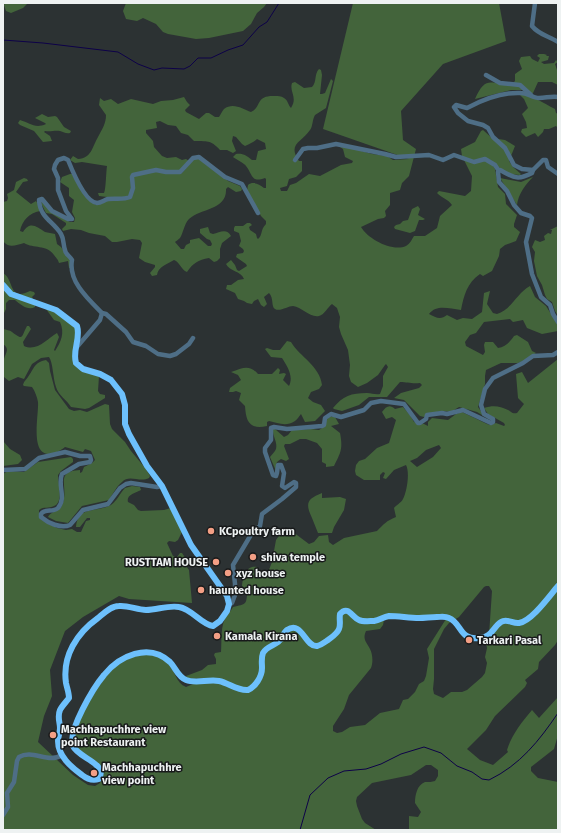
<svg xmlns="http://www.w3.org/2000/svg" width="561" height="833" font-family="'Fira Sans',sans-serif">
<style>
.green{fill:#43643b;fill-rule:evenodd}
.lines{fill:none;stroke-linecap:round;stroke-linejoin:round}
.stream{stroke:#0d0148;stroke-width:1}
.minor{stroke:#4e6e86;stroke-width:4.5}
.highway{stroke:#6dc0fc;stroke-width:6}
.poi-dot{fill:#f39f85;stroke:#17191a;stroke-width:1.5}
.labels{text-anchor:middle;stroke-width:3;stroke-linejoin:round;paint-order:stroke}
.poi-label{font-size:11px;font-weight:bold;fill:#eef2f2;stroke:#17191a;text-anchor:start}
</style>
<rect width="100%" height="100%" fill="#2c3233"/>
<g class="green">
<polygon points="5,3 28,3 23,8 11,13 6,11 4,5"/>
<polygon points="126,3 267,3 264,7 257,13 251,24 243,31 209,38 196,39 168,34 163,32 156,24 143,18 137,21 126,19 123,11"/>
<path d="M353,3H499L506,41L443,64L401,111L403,140L416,149L409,176L402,183L400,190L390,193V205L385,211L386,216L384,218L378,219L361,227C368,239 392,252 406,246C410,244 412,239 414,236H425L437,228L440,216L452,205C448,199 442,198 437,193L439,191L465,196L471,191L472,176L462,156L461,149L475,142L481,131L483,130L492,138L505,140L515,146L509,161L513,167L521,174L520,175L507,174L489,159L486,160L492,164L495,169L498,187L505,194L506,204L517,215L514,224V227L520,232L516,241L505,245L500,249L499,256L492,271L483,276L480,274C467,283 464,295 461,310C449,309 437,304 429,314C436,318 441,320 447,315L457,320L463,318L472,319L482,312L484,293L490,291L487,304L493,313L497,314C512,309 517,293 530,286L535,297L546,306L558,325V331L542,334L527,328L523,320L513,322L510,319L484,322L476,333L470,335L465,342L466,346L483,355L485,352L484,345L485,342H493L498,348C505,347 510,342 514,336L517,335L528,342L532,351L536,353L523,361L518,363H501L486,370L485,376V384L478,407L483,414L490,420L477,412L459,407L451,412L444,411L430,413L424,417L420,416L404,400L394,398L401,393L419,388L422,385L420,383C411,384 408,382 400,382L387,397H369L359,405L342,411L334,409L333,408C343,396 351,393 367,393C372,393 375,395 380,394L383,386V376L388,367L386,364L385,365L378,375L367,383L358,387L351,382L349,376L350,365L348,350L341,334L339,327L340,317L337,308L332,304C328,307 324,315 319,316C310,318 302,307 293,306C288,306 280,312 275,309C271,307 274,298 269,293L264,297L267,304L264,307L261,305L258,299L254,301L252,304L247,303L244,301L238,299L235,293L226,289L227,285H231L238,280L244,279C241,271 229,271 226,264L231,260L235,265L237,270L239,271L247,266L246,264L236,257L237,254L243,253L244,251L243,249L239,246L241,241L239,233L234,231V228L235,226H243L247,223H250L252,225L249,227L250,230L256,234L257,238L258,239C263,235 260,230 266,224V221L261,216L247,191L248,185C253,181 259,184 264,188H266V179L265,178C251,183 253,175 246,166C245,164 236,159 233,157L236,154C243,153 247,156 252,160H256L258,151L266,149L265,143L257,139C254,142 249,144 245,146L242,144L236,137L233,136L232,141L236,151L233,153L227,150H220C210,139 207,142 194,141L188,135L181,133L176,126L168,125L160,121L156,122L157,128L146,130V133L153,141L154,147L162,156L167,158L176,157L182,160L186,159L189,161L181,174L194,159L198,158L228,181L240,186L242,189L241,191L236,192L228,187L226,189C227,210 201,208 189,219C184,224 183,234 180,238C178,240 176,241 175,242L181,249H184L186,245L190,243V240L199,238L208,246H211L212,244L210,240L207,239L200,233V229L208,227L210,233L213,234C220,232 227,228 231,236L222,243L220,249V258L217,261L214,262L209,258C198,260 193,263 187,272C181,270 180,262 174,260C167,264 158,267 157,275L152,276L150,273L155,267V265L145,262L139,258L142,243L140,240L132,239L117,242H112L105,236L89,233L81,230L71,229L63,231L62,229L66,225V223L52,214L46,213L41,203L42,201L51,212L70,222H74L75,218L72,212L74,200L69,196V188L60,182L62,177L70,174H72L90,201L96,205L107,197L99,196L98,193H104C106,189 106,172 107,166L82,162L75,163L70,160L73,156L78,159C92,158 92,147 98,137C102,129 106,124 106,115L99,105L100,98L104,101L111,99L118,104L131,99L153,104L161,101L173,100L184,97L187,102L190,105L185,110L186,112L199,119L206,113H209L215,117H219C221,114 222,111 224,109C233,102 243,109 251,112C262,107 255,95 275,96C278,96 281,96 284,98C288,100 288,105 291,108C298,97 289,92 292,83L295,82L304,88L312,87C317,82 314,74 319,69L321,70L322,75L320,94H322L325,93L331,79L333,81L326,108L315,115C312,120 313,126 310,130C302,142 287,144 299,161H302V171L296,177L289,179L287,186L280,188L281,191H287L290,185L296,183L309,174L320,176L341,165L352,163L353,161L345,157L343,149L340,147L341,145L372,154L387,156L393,160L409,159L323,129Z"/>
<path d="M539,54H544L547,55L546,56H549L548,60L541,62L544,64L554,63L556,60L558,62L555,64L558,73V85L552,82H538L533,93H529L524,90H511L475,99C485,77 489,82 510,86L515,81V74L522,69L519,61L521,57L530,56L532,59L538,62L540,58L537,56Z"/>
<path d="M519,94C533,95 543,103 555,109L556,113L558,114V128L556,126L549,129H544L543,132L538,137L535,133L526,137L521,132L522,129L527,128L526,122L522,114L528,108L524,99Z"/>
<path d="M42,114L48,117L55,116L57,117L64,127L71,131L70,133C66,134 64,132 60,131C55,130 51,132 45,131L44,132L50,136L52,141L43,142L34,131L20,125L18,123L20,120C30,123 35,129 46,124L45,123L35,118Z"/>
<path d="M533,177C526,184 518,194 517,205L500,178L521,182Z"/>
<path d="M24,178L27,179L28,181L23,182L16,192L31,204L36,201L39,206L40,211C29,213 22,221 20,231L23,232C30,221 36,226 45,232C48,233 52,233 55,234L57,244L61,247L70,259V268H69L68,261L59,263C58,259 56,258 54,255C46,244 34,249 24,243C16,245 9,249 3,241V202L7,201L8,198L7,194L14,190L16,182Z"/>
<polygon points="418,206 420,209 418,215 425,219 423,220 419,220 415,231 410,233 395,229 394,227 396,225 400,224 403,221 408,220 412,209"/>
<polygon points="558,226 558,316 555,311 552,302 547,299 545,295 542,285 537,276 534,261 535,252 532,247 535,240 540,242 545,240 544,236 548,233 551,234 552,230 550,230"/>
<path d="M3,273C15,280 8,302 30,291L34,292L35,294L32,297L35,302V307C28,311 21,305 15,300H9L6,303V309L3,315Z"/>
<path d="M49,308L76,328L75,362L99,376L98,391L100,394L105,395V398L89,408L85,409L71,407C67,400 58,395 56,387C53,379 53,362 49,357L41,358L32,364L24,379L18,377L9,381L4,377C4,372 3,364 4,359C6,352 10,349 3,344V329C6,330 10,330 12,332C24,341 21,337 27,326H29L31,329L23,342L24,346C37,352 47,339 57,333L59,337L54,350L55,351C61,342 65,333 60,322L54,320L46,309Z"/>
<path d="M287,341L291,342C300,357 320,366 322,385L319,389L311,392L308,398L313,402L321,405L325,411L315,421L305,422L301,414C299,416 298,419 295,421C286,427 278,423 269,421L267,422V426C249,430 246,421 245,406L239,400L241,393L236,391L233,392H229L230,388L241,380L238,375L231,372C243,368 249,364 258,374H272L278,368L280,370L279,374L284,373L286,374L283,380L289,386C294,376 287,366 282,358L271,357L265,349L267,348L273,350H280Z"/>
<path d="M558,359V640L555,645L539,662L538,669L525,680L527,683L525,687L495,716L486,730L467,749L480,760L493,765L508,752L507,750C512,734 522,722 532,710L539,718L558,697V735L554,749L531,767V771L538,778L558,782V830H409V816L418,817L421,812L415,803C415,795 417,785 425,782C429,782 432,782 435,781L438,776V770L431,765H426L411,775L372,783L357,797L356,801L357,806L362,819L365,823L376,830H3V474L8,471L24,472L38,462L71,457L73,459V462L61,471L58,475C58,483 64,502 54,506C49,509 44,506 39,510V516L51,525L57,528L66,530L72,529L77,532H81L86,521L90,520V518H87L80,527H76C78,505 97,513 111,505C117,501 120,493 125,488L132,486L140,487L141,490C135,493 126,495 128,502L134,505L138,510L141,511L164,510L171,508L182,532L178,540L175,542L169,541L167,543L173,556L177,557L180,553H182L186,559L183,562L189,570L192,603L129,599L119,596L83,617L65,631L50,670L52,696L44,716L38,742L73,775L88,785L95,786L100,783L101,780L100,771L73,745L81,713L115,663L148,652C154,655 164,658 168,663C175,671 176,683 186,687L207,678L187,679L186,676L202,670L208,665L216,664V659L214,655L215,653L221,652C222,640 220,625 227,615C229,612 231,611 233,607C246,604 247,605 247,590L242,586C243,577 246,565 257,567L264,576L267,575L272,562L276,540L284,529H289L309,544L314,542L319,536L328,535L329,542L333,545L344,538L377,531C384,524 386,521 396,517L394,508C396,505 401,503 403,499C407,492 410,472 406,465L394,470L386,479L383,478L385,473L383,472L380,475V480H364L356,475L355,471L356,465L359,461L365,459L377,448L389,443L396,420L392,417L386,419L382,412C386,406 390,404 395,409L403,407L410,415L414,422L424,424L428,426V422L432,418L448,420L456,414L462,412L487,424L490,425L496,423L504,426L505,425L504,423L488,414L484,408C493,405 500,406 508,410C512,412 512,414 517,413L524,404L518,398L516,374L522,372L528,383ZM439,445L441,448L433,457L417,467L410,461L417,458L426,450ZM486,586H489L492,591L489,635L486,643L487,648L485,657L487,663L485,673L482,677L467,690L462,692H451L443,698L434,694L433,689L434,679V649L444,629L449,623L459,617L484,587ZM395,618L446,619L427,649L429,658L426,676L424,681L419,684L415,692L408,699L403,700L399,709L380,713L365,725L350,727L342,732L337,733L333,731V726L344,709L349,695L371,668C373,663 373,655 370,649C367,642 362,640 366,631L380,629L383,625L384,620Z"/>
<path d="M46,360L49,363L50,371L55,390L69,409L74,411L80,410L87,412L105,404L109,405L110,424L112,429L125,442L131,451L146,469L150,476L149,478C140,483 129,474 122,482C116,487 113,494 109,500L82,506L68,523L56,521L48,517C51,511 59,512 62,505C70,488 53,471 80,470V473L82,472L84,467L92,463L95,460L91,451L85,449L83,452L65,447C60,451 54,454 48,454C30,453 39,414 38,402C37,397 35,391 32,387L24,386L23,385C24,381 26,380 28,377C34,369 34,362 46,360Z"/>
<path d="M329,416L335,417L339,424L331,426L340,433C343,449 341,452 334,466L326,467V464L322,462V449L317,443L306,439H300L290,444H285L284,446L289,459L286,461L281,459C274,463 277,465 276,471L270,457C272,454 275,452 276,449C278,442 272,436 273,429H275L284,437L288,435L292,430L311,429L319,430L322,428Z"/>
<polygon points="3,441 10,449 20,455 22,460 18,464 3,466"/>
<path d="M322,493V498L340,497L346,499L344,510L334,527L332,533H318C316,528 314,523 312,518C305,503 307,499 322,493Z"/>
</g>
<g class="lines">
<g class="stream">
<polyline points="3,40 43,43 118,52 138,64 154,70 162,68 184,69 190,66 198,58 211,58 228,50 243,45 259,27 267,22 279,3"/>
<path d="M300,830L310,795L328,778L344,771L366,769L381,764L401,754L424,747L441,753L457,766L472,772L482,779L489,780C520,765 539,741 558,713"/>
</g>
<g class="minor">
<path d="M535,3L532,26C539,35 549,36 558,42"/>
<polyline points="486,75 500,83 520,85 531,95"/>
<path d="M558,97C551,96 546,98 539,98C533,98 527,93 521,93C502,92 484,99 467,108L456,105L454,107L458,113L468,121L483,125L488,128L493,137L505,148L514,165L522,169L533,170L532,173C517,181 513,177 500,170L498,172L499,182L507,191L514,205L521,213L530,216L532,218L526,242L532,274L541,297L550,305L553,314L558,322"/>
<polyline points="295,160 303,149 308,148 317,148 336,144 385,154 396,157 429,155 443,160 454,155 474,162 485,159 495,165 499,171"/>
<polyline points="533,170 543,160 546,160 548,167 558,174"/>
<path d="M193,338L189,344L176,354L170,356L158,354L146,346L133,342L126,332L106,314L102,313C88,299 68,281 72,260C70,256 65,254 65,250C63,244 64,239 61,234C53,221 40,218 39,200L42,199L52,211L68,219H72L66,211L58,190V178L54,169L55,165L58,160L64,158L68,160C72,170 85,202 97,203C101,203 104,200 108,199C115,198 123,200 130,197L133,188L132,177L133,175L156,170L166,172H180L193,158L199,157L225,177L242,184L258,213"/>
<polyline points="76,348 100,320 102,313"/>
<path d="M3,470L25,469L39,458L65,452L80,456H90L91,460L90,462L79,464L62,474C57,485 67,497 58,508C53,513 45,508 41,514V517C48,523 61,529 70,525L83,510L108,504L120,488L126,484L131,483L157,487L162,486"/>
<polyline points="229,604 232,603 235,595 235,584 233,565 252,533 260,526 262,514 282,499 296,487 296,483 294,482 285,488 282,486 284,473 281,465 278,465 277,473 276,476 273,475 265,452 265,448 271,440 271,428 274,427 287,429 322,426 324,425 325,418 331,414 341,417 364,410 371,403 381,401 404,404 418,423 420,423 426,419 427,415 442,413 447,414 463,410 491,423 493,422 493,419 484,414 481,405 485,389 493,378 523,363 533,356 553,355 558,352"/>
<path d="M3,815L8,807L7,793L14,782L17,761L19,757C33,749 48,764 62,755"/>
</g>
<path class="highway" d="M3,285L11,294L56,310L77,326C81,339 72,350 76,363L83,369L100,374L111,380L122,394L125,405V424L129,434L147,466L162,486L191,545L227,596L229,604L227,611L220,621L213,626C202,625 192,609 179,607C168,605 157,610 146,610C137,610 128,605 119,606C111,606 104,613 98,618C77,633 62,656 66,683C67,688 69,693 69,698C66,702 62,706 60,710C57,717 60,722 60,728C60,733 58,737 58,741C58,756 71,767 82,775C87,779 93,781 99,779C108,763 78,758 73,746C67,731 94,687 104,675C119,656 149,642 170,662C175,667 178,677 186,680C196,684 208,679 219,681C229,683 237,691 248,690C255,687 262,677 262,668C262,663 261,658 263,653C266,647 273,646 278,642C282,639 283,633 287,630C302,620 305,647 317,646C321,645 325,642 328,640C332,637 337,634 339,629C341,625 339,619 340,614C348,605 352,617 359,620C363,622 370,621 374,621C380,620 383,617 389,616C399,616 409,618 419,618C425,618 431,617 437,617C441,617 445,616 449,618C462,623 459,641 480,638C492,637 493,627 501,622C507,618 513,624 519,623C532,621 550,595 558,586"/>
</g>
<g class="poi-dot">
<circle cx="211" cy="531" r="4"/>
<circle cx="253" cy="557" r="4"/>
<circle cx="216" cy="562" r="4"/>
<circle cx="228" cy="573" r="4"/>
<circle cx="201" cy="590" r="4"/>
<circle cx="217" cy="636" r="4"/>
<circle cx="469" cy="640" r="4"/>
<circle cx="53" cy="735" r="4"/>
<circle cx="94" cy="773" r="4"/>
</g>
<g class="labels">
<g class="poi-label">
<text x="219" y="535">KCpoultry farm</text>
<text x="261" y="561">shiva temple</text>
<text x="208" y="566" text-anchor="end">RUSTTAM HOUSE</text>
<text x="236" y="577">xyz house</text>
<text x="209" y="594">haunted house</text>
<text x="225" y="640">Kamala Kirana</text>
<text x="477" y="644">Tarkari Pasal</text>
<text x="61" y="733">Machhapuchhre view<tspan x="61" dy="13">point Restaurant</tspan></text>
<text x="102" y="771">Machhapuchhre<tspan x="102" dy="13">view point</tspan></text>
</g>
</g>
<rect width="561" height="833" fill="none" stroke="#eef2f2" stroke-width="8"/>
</svg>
